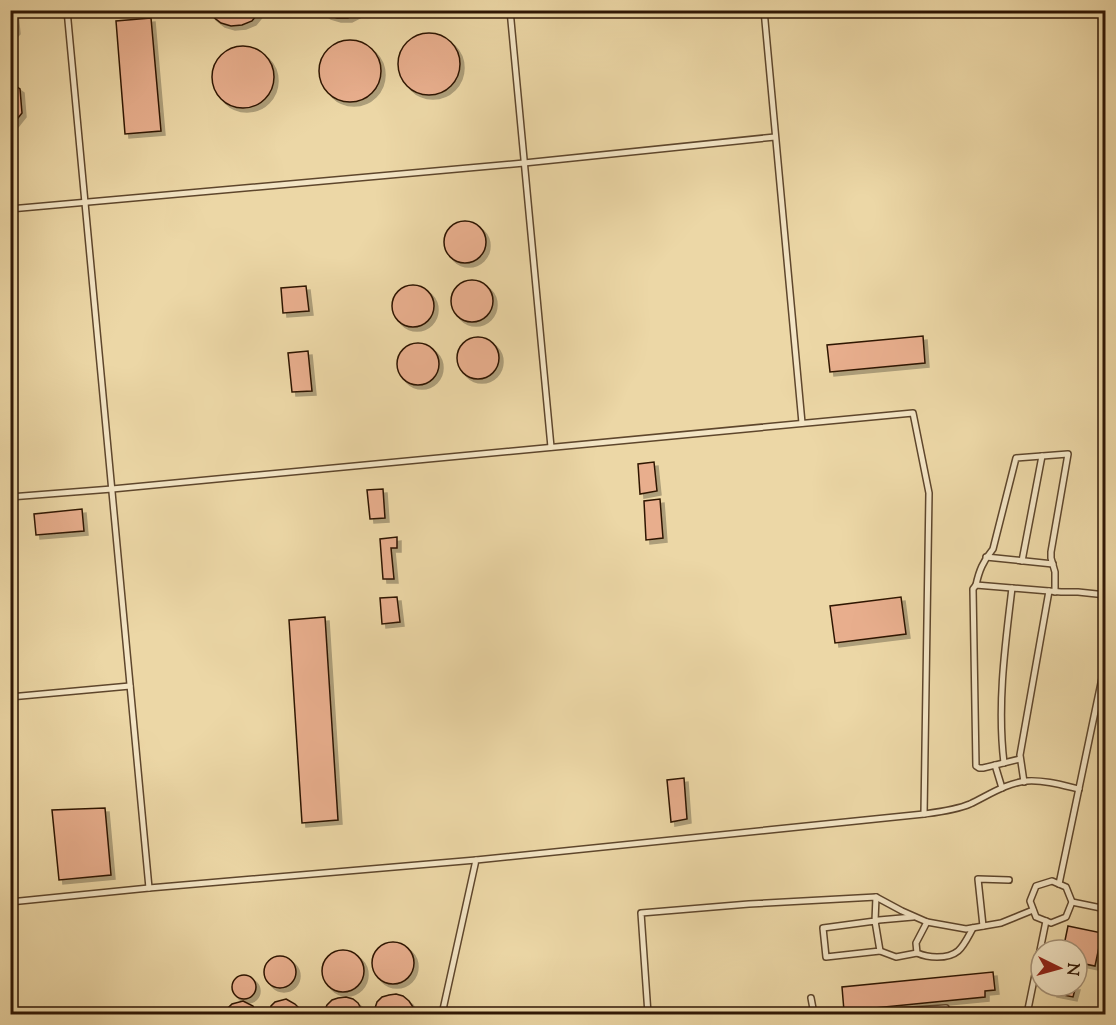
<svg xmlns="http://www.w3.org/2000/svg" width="1116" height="1025" font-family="'Sorts Mill Goudy',serif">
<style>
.building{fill:#e8ae8d;stroke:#2f1604;stroke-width:1.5;filter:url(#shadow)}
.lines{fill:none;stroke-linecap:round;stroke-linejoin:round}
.service-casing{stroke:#5e462c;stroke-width:8}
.service{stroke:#f3e5c5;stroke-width:5}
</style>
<defs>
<filter id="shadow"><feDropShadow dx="4" dy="4" stdDeviation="0" flood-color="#0004"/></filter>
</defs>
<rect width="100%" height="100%" fill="#ecd7a6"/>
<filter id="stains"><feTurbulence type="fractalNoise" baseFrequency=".00333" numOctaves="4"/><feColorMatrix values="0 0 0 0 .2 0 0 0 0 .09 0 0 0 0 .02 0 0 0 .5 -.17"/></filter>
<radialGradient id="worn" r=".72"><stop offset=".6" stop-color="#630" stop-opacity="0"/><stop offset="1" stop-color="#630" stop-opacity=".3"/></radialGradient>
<g class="building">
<polygon points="10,10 14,10 16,30 10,36"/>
<polygon points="208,10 261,10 252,21 242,25 231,26 221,23 212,16"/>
<polygon points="320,10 361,10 358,13 348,18 337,18 327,15"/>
<polygon points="151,18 161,131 125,134 116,21"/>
<circle cx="429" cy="64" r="31"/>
<circle cx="350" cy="71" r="31"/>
<circle cx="243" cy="77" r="31"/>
<polygon points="10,82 20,89 22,113 10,128"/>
<circle cx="465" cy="242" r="21"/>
<circle cx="472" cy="301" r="21"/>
<circle cx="413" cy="306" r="21"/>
<polygon points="306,286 309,311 283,313 281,288"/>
<polygon points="923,336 925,363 830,372 827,345"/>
<circle cx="478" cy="358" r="21"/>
<circle cx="418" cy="364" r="21"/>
<polygon points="308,351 312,391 292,392 288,353"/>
<polygon points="654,462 657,491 640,494 638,464"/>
<polygon points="383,489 385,518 370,519 367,490"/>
<polygon points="660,499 663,538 646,540 644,501"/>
<polygon points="82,509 84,531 36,535 34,514"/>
<polygon points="397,537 397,548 391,548 394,579 383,579 380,539"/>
<polygon points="397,597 400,622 382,624 380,598"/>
<polygon points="901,597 906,634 835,643 830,606"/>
<polygon points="325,617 338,820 302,823 289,620"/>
<polygon points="684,778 687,819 671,822 667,780"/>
<polygon points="105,808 111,875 59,880 52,810"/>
<polygon points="1068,926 1102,933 1095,966 1080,963 1077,979 1077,950 1063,950"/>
<circle cx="393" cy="963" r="21"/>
<circle cx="343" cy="971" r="21"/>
<circle cx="280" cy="972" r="16"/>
<polygon points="993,972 995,990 985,991 985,997 844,1011 842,987"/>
<circle cx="244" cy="987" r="12"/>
<polygon points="1055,986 1076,986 1073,997 1053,993"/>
<polygon points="396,994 403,996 409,1001 413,1007 414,1014 373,1014 377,1002 382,997 389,995"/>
<polygon points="346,997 353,999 358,1003 364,1014 323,1014 327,1005 332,1000 338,998"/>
<polygon points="286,999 295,1004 299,1008 300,1014 269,1014 271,1006 275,1002"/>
<polygon points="243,1001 253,1006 257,1014 226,1014 228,1008 232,1004"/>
</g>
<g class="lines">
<defs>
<g id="service">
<polyline points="67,10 149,888"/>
<polyline points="510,10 551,447"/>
<polyline points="764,10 802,423"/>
<polyline points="1102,10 1106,13"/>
<polyline points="10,209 524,163 775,137"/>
<polyline points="10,497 112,489 913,413 929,493 924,814"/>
<polyline points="986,557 1053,564"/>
<polyline points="1022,561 1042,456"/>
<path d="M976,585C979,571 983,561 993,549L1016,458L1068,454L1051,552V558L1055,572V592"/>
<polyline points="10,697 130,686"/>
<polyline points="1020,759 983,768 979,768 976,766 973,589 976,585 1061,592 1078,592 1106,595"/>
<path d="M1004,763C997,705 1005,646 1012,588"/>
<polyline points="995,765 1002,788"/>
<polyline points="1024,782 1020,755 1049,591"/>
<polygon points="1052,881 1066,887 1072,902 1066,917 1051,923 1036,917 1030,901 1036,886"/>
<polyline points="1059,884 1106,659"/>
<polyline points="876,897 875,921 880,951 826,957 823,928 875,921 879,920 913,917"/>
<polyline points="10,902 149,888 476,860"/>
<polyline points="1072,902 1106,909"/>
<path d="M927,922L916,943L917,953C924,956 929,957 937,957C960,957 963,946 973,928"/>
<polyline points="983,926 978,879 1009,880"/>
<polyline points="880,951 896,957 917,953"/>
<polyline points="811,998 814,1014"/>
<path d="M442,1014L476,860L924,814C939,812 956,810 970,804C989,795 1006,783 1027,781C1045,780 1062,785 1079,789"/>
<polyline points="648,1014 641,913 749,904 876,897 902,911 927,922 966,929 1001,923 1033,910"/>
<polyline points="851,1014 946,1008"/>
<polyline points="1027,1014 1046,921"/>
</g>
</defs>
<use href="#service" class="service-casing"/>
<use href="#service" class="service"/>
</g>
<rect width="1116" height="1025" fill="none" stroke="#ecd7a6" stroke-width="36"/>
<rect x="12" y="12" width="1092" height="1001" fill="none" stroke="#2f1604" stroke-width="3"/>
<rect x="18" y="18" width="1080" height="989" fill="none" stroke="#2f1604" stroke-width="1.5"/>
<g transform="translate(1059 968) rotate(95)"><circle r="28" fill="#f3e5c5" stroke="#a59278" stroke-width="1.5"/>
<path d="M0-4.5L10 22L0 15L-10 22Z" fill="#8f2418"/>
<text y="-9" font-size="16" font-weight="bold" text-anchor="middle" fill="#2f1604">N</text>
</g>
<rect width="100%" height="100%" filter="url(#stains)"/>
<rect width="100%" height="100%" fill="url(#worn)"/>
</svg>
